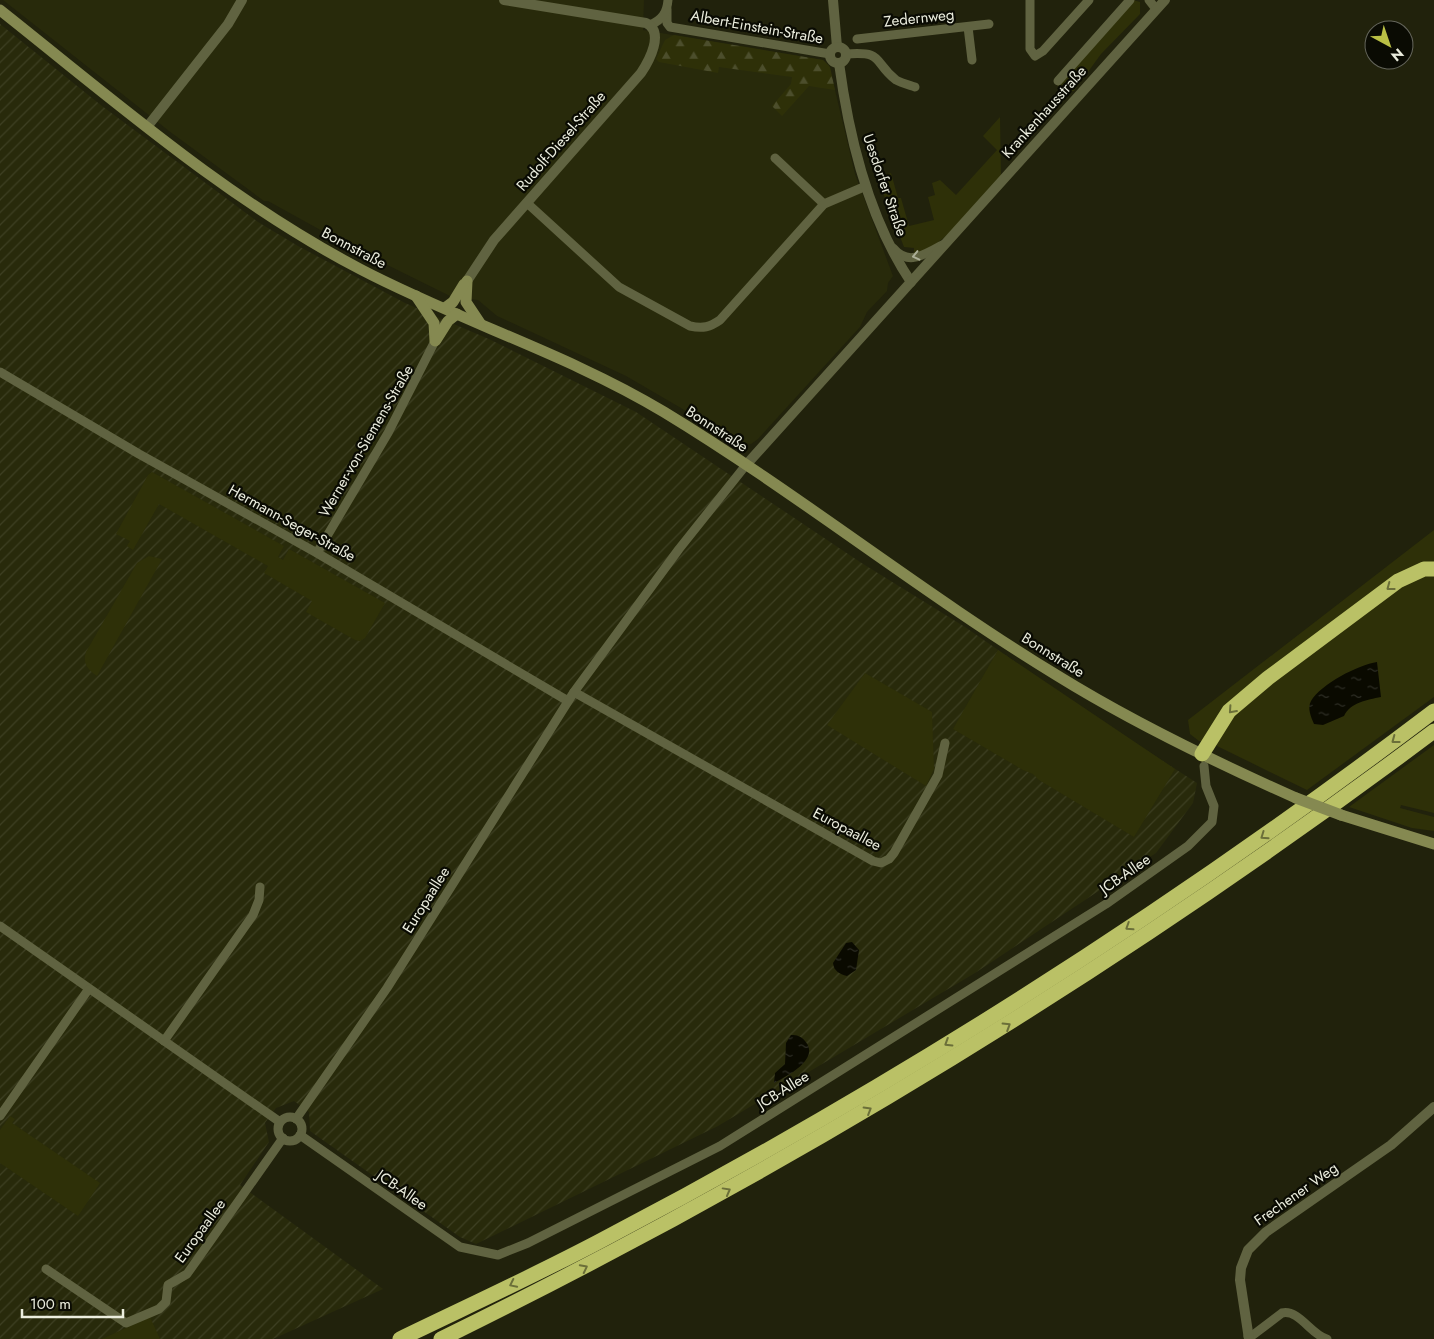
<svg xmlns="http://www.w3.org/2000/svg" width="1434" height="1339" font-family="Jost,sans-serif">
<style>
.built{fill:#282a0b}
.industrial{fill:url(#industrial-furrows)}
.grass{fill:#2e3008}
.forest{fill:url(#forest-firs)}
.water{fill:url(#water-ripples)}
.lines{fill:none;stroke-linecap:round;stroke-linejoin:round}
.minor{stroke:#606341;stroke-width:9}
.tertiary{stroke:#606341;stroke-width:10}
.secondary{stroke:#858951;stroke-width:11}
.motorway{stroke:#bac166;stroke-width:15}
.secondary-bridge{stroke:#858951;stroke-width:11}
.oneway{stroke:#acaf97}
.oneway2{stroke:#6b6f39}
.labels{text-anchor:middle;stroke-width:4.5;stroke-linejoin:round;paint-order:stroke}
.street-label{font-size:15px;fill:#ebedde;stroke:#0a0b03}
</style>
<defs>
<pattern id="industrial-furrows" width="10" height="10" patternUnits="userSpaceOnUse" patternTransform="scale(1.25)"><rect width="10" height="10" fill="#282a0b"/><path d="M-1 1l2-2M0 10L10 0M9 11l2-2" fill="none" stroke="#3d3f22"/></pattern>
<pattern id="forest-firs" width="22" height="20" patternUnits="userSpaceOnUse" patternTransform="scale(1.25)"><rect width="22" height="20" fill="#2e3008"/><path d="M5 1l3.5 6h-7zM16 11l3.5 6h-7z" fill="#4c4e2c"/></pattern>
<pattern id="water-ripples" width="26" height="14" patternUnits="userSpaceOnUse" patternTransform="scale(1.25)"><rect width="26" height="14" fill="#0a0a00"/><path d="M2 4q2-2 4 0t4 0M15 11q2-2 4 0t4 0" fill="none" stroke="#2e2e25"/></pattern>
</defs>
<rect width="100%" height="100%" fill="#21220c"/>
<polygon class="built" points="3,0 644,0 643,30 823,60 829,65 855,174 893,276 888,283 887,291 867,312 860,327 758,439 751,444 741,443 626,376 497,316 478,300 450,296 353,248 268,201 264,201 169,131"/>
<polygon class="industrial" points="0,24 102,106 258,222 298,246 405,303 491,340 636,412 860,562 965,627 1093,716 1197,783 1193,803 1156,853 975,973 718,1126 476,1244 460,1237 310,1131 309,1112 294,1101 276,1108 265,1123 269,1142 240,1185 383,1289 273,1339 0,1339"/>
<g class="grass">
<polygon points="1133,0 1140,2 1140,14 1101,54 1074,91 1064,91 1057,85"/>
<path d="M1000,117L1001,176C976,203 950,242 914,256V248L904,247L875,172L883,170L884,175L891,173L898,198H901L909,226L934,220L928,197L935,195L932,183L940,180L956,195L997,150L983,136Z"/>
<polygon points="152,472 284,546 278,557 283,560 289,549 385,603 365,638 360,641 355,640 306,612 312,601 264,573 268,566 159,504 133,550 127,546 130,541 116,534 148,475"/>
<polygon points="1434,530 1434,563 1410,570 1202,741 1199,741 1190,734 1188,720"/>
<path d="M149,556L162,559L97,676C88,670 82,663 86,652L137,563Z"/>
<polygon points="1434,572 1434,697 1307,790 1217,746 1216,740 1238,710 1395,587"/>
<polygon points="998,650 1175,769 1134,837 1039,780 1033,774 1023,770 953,729"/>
<polygon points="865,673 932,712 934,769 926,786 827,725"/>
<polygon points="1434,745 1434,813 1401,805 1400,808 1434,817 1434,831 1412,828 1349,807"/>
<polygon points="10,1116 15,1119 12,1123 100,1183 78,1216 0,1163 0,1130"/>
<polygon points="150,1317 160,1339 102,1339"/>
</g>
<polygon class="forest" points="674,35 823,60 830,67 835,90 809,86 782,116 772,106 791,84 792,77 719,67 718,73 659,62 656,59 665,40"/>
<g class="water">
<path d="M1377,662L1381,697C1367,700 1351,702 1344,716L1323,725L1314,724C1311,717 1307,708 1311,701C1321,684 1358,665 1377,662Z"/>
<path d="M852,942L859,950L856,970L847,976C839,974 834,971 833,963L846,943Z"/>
<path d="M791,1035C797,1035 801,1036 805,1041C821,1059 787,1076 774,1083L775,1073L785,1064L786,1043Z"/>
</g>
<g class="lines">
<g class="minor">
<polyline points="1030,0 1030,49 1035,56 1043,51 1089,0"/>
<polyline points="1149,0 1156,9"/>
<polyline points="667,9 667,23 670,27 830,54"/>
<path d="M650,25C662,20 667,13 668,0"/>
<polyline points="968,27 972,60"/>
<polyline points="857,39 989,24"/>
<path d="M846,54C885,51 872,61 896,80C901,83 909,85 915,87"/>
<polyline points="1058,81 1130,0"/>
<polyline points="775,158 824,204"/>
<path d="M527,203L619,287L690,326C703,329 710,327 720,320L824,204L866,186"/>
<path d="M893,248C910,268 926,252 945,244"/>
<polyline points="0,372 139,454 317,553 568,701"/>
<polyline points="317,553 388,433 435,341"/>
<polyline points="574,692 873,861 881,863 889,859 894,853 938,775 945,743"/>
<polyline points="0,926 280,1122"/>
<polyline points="164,1041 253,915 259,900 260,887"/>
<polyline points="0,1116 88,990"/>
<circle cx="290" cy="1129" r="12"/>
<polyline points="296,1119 387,988 574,692 679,549 746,465"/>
<polyline points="300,1135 460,1247 498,1255 528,1243 720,1146 1106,904 1188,846 1212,822 1214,806 1206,786 1204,766"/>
<polyline points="46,1269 126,1323 159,1309 166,1302 168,1285 187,1274 283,1138"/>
<path d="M1248,1336L1253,1335L1282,1313C1299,1309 1311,1335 1327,1339"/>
</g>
<g class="tertiary">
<polyline points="833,0 837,47"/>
<circle cx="838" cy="55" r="8"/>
<path d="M839,63C849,138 868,218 911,282"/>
<polyline points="147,127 228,24 242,0"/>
<path d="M467,281L494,240L641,73C649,61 665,32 646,23L504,0"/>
<polyline points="746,465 1165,0"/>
<polyline points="1249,1339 1240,1280 1241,1268 1248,1250 1266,1232 1391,1145 1434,1107"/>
</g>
<g class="secondary">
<path d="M0,10C116,102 228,200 360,269C459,321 568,354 664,412C799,494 923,594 1058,676C1134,723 1215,762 1296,798"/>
<polyline points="467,281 466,302 480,323"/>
<polyline points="416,296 434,323 435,341"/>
<polyline points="445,308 453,302 464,284"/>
<polyline points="436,340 448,321 457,314"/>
<polyline points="1341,815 1434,844"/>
</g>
<g class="motorway">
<polyline points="1202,754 1229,711 1268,678 1398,581 1424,569 1434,569"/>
<path d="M400,1339C468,1306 536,1275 602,1240C894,1087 1172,910 1434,711"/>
<path d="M441,1339C794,1166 1120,966 1434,731"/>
</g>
<polyline class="secondary-bridge" points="1296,798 1341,815"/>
</g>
<defs><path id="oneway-chevron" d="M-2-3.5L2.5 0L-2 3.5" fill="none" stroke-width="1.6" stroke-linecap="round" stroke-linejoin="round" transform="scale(1.25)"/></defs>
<use class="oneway" href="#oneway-chevron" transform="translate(916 256) rotate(167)"/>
<g class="oneway2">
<use href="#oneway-chevron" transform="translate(1390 587) rotate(143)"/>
<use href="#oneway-chevron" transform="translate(1232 710) rotate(132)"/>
<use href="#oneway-chevron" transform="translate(1395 740) rotate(143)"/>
<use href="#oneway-chevron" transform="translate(1264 836) rotate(145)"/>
<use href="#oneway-chevron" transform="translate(1129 927) rotate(147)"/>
<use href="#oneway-chevron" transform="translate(1007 1026) rotate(-32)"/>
<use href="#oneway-chevron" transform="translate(948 1043) rotate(148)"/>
<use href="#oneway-chevron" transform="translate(868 1110) rotate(-31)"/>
<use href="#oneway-chevron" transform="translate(727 1191) rotate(-29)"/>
<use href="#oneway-chevron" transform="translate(584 1268) rotate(-27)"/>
<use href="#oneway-chevron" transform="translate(513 1284) rotate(154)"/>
</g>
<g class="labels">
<g class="street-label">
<text transform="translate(919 18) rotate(-6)" y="5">Zedernweg</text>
<text transform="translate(757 27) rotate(10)" y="5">Albert-Einstein-Straße</text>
<text transform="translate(1044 112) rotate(-48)" y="5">Krankenhausstraße</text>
<text transform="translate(561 141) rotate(-49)" y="5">Rudolf-Diesel-Straße</text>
<text transform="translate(885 185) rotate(71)" y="5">Uesdorfer Straße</text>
<text transform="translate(354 248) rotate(28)" y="5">Bonnstraße</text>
<text transform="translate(717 429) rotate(33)" y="5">Bonnstraße</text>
<text transform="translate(366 441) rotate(-60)" y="5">Werner-von-Siemens-Straße</text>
<text transform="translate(292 523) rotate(29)" y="5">Hermann-Seger-Straße</text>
<text transform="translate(1053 655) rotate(32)" y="5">Bonnstraße</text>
<text transform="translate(847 829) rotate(28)" y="5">Europaallee</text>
<text transform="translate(1125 874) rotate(-35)" y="5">JCB-Allee</text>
<text transform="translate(426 900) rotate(-58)" y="5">Europaallee</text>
<text transform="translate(783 1090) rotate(-32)" y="5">JCB-Allee</text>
<text transform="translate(402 1190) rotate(35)" y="5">JCB-Allee</text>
<text transform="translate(1296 1194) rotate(-35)" y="5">Frechener Weg</text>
<text transform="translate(200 1231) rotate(-54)" y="5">Europaallee</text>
</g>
</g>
<g transform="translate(1389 45) rotate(140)"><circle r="24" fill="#0a0b03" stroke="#64655b"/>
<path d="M0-4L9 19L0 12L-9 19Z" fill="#bac045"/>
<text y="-8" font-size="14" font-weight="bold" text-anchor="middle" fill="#ebedde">N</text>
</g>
<path d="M22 1309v8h101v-8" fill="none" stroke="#ebedde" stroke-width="2.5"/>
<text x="30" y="1309" font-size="15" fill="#ebedde" stroke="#0a0b03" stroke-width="4" paint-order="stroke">100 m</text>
</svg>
